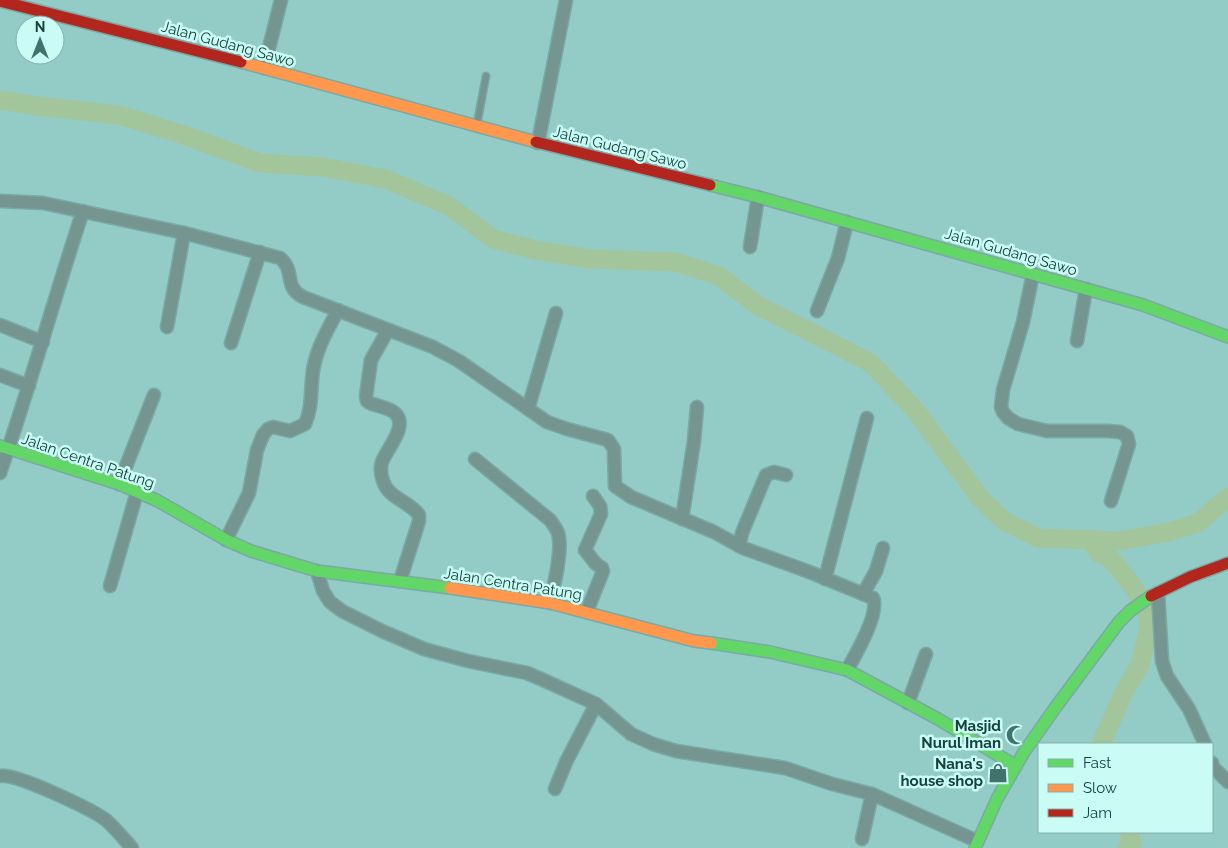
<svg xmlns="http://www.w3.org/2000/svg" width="1228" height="848" font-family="Raleway,sans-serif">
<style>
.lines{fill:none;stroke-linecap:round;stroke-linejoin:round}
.river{stroke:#a3c59b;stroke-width:19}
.lane-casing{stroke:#7ba9a5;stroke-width:9}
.street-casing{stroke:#7ba9a5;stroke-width:15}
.fast-casing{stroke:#7ba9a5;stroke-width:14}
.slow-casing{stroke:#7ba9a5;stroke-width:14}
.jam-casing{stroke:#7ba9a5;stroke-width:14}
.lane{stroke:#759591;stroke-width:6}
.street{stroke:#759591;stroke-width:12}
.fast{stroke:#63d668;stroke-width:11}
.slow{stroke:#ff974d;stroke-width:11}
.jam{stroke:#b3261e;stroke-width:11}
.labels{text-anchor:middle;stroke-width:5;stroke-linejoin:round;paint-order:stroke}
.street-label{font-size:15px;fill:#15433e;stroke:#cbfbf5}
.poi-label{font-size:15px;font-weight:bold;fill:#15433e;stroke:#cbfbf5;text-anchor:end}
</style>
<rect width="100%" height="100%" fill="#93ccc6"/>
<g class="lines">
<g class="river">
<polyline points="0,100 38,106 119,115 184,135 260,163 323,167 386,179 449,206 493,239 536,250 591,259 676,262 719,276 757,305 871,363 916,411 980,498 1004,521 1038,538 1120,541 1169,532 1198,523 1228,497"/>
<polyline points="1090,539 1099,553 1110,558 1120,570 1136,591 1149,618 1148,632 1140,665 1124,692 1101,744"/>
<polyline points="1127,848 1132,843 1129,832"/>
</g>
<defs>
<polyline id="lane" points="477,124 486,76"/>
<g id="street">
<polyline points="264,68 281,0"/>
<polyline points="538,143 566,0"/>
<path d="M0,201L43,203L184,233L280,258C296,271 283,287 303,297L433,347L459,361L547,422L567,429L608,440L614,449L615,486L631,497L714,532L743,548L807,571L873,598C880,613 855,656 847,670"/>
<polyline points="750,247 758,197"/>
<polyline points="1033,274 1023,322 1003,390 1001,407 1003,412 1008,418 1018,424 1047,431 1108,431 1120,432 1127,436 1129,444 1111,501"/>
<polyline points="817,311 838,258 847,222"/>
<polyline points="0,325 43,342"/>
<polyline points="167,327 184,233"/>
<path d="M388,330L371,360L366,396L367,401L370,403C377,406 390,408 395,413C409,426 386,450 382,462C380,468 381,475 383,481C388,498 409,501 419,515V521L400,581"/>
<polyline points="1077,341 1086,289"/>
<polyline points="231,343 260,252"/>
<polyline points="0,375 29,386"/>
<polyline points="528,409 556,313"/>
<path d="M475,459L550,520C553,524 556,528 558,533C563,549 554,586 550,603"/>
<path d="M0,473C30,387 54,298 83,211"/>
<polyline points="119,484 154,395"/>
<polyline points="682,519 694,441 697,407"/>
<path d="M226,540L249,493L257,450L263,435L268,429L273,427L290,431L305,424C313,406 310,390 313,371C316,349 328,329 338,310"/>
<polyline points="739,546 742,533 766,475 774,472 786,475"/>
<polyline points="317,571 323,591 330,602 342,611 382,631 424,649 468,661 527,673 541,679 596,704 631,734 653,744 676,751 785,768 832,784 872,794 977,841"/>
<polyline points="825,579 867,418"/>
<polyline points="110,586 137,492"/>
<polyline points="1158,593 1162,661 1167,676 1189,709 1205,744"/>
<polyline points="863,594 876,571 883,548"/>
<polyline points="587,611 603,571 602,568 596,564 585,550 601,514 600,506 593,496"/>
<polyline points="908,703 926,654"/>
<polyline points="1212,763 1213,767 1228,782"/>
<path d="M0,776C16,773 91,809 106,820C115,828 124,839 132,848"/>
<polyline points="555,789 566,762 596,704"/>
<polyline points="862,839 872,794"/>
</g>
<g id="fast">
<polyline points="710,185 758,197 1143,305 1228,337"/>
<polyline points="0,446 119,484 158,501 226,540 251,551 317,571 450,588"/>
<polyline points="711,643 770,652 847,670 938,719 1016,766"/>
<polyline points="975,848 997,799 1024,752 1055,708 1119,622 1130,611 1151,596"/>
</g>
<g id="slow">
<polyline points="241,62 536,142"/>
<polyline points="450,588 550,603 694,641 711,643"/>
</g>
<g id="jam">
<polyline points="0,1 241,62"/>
<polyline points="536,142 710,185"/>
<polyline points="1151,596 1190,577 1228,563"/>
</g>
</defs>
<use href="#lane" class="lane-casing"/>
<use href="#street" class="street-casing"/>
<use href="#fast" class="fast-casing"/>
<use href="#slow" class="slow-casing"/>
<use href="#jam" class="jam-casing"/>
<use href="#lane" class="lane"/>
<use href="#street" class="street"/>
<use href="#fast" class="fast"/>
<use href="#slow" class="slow"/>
<use href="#jam" class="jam"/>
</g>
<defs>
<symbol id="mosque-bare" viewBox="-9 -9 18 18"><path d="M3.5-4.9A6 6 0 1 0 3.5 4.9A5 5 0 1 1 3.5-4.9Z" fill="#41736e" stroke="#cbfbf5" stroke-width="2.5" paint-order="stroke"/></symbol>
<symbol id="shop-bare" viewBox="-9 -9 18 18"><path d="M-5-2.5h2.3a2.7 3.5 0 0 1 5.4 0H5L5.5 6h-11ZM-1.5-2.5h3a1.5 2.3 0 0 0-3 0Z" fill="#41736e" stroke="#cbfbf5" stroke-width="2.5" paint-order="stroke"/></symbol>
</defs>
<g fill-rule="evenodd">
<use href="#mosque-bare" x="1002" y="721" width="28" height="28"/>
<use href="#shop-bare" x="984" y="759" width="28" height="28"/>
</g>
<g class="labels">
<g class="street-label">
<text transform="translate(228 44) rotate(15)" y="5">Jalan Gudang Sawo</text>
<text transform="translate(620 148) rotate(14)" y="5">Jalan Gudang Sawo</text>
<text transform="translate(1011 252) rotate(16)" y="5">Jalan Gudang Sawo</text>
<text transform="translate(88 461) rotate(19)" y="5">Jalan Centra Patung</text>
<text transform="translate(513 584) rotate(9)" y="5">Jalan Centra Patung</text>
</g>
<g class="poi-label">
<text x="1001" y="731">Masjid<tspan x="1001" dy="17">Nurul Iman</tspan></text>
<text x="983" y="769">Nana's<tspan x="983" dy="17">house shop</tspan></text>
</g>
</g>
<rect x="1038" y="743" width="175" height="90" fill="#cbfbf5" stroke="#82b1ac"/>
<rect x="1048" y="759" width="25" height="8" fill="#63d668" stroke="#82b1ac"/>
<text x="1083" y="768" font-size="15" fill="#15433e">Fast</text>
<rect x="1048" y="784" width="25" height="8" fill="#ff974d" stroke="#82b1ac"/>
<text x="1083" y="793" font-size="15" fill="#15433e">Slow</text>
<rect x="1048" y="809" width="25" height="8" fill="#b3261e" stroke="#82b1ac"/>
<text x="1083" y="818" font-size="15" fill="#15433e">Jam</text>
<g transform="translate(40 40)"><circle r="24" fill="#cbfbf5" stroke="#82b1ac"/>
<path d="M0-4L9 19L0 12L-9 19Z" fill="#41736e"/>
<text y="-8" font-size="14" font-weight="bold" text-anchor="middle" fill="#15433e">N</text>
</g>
</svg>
